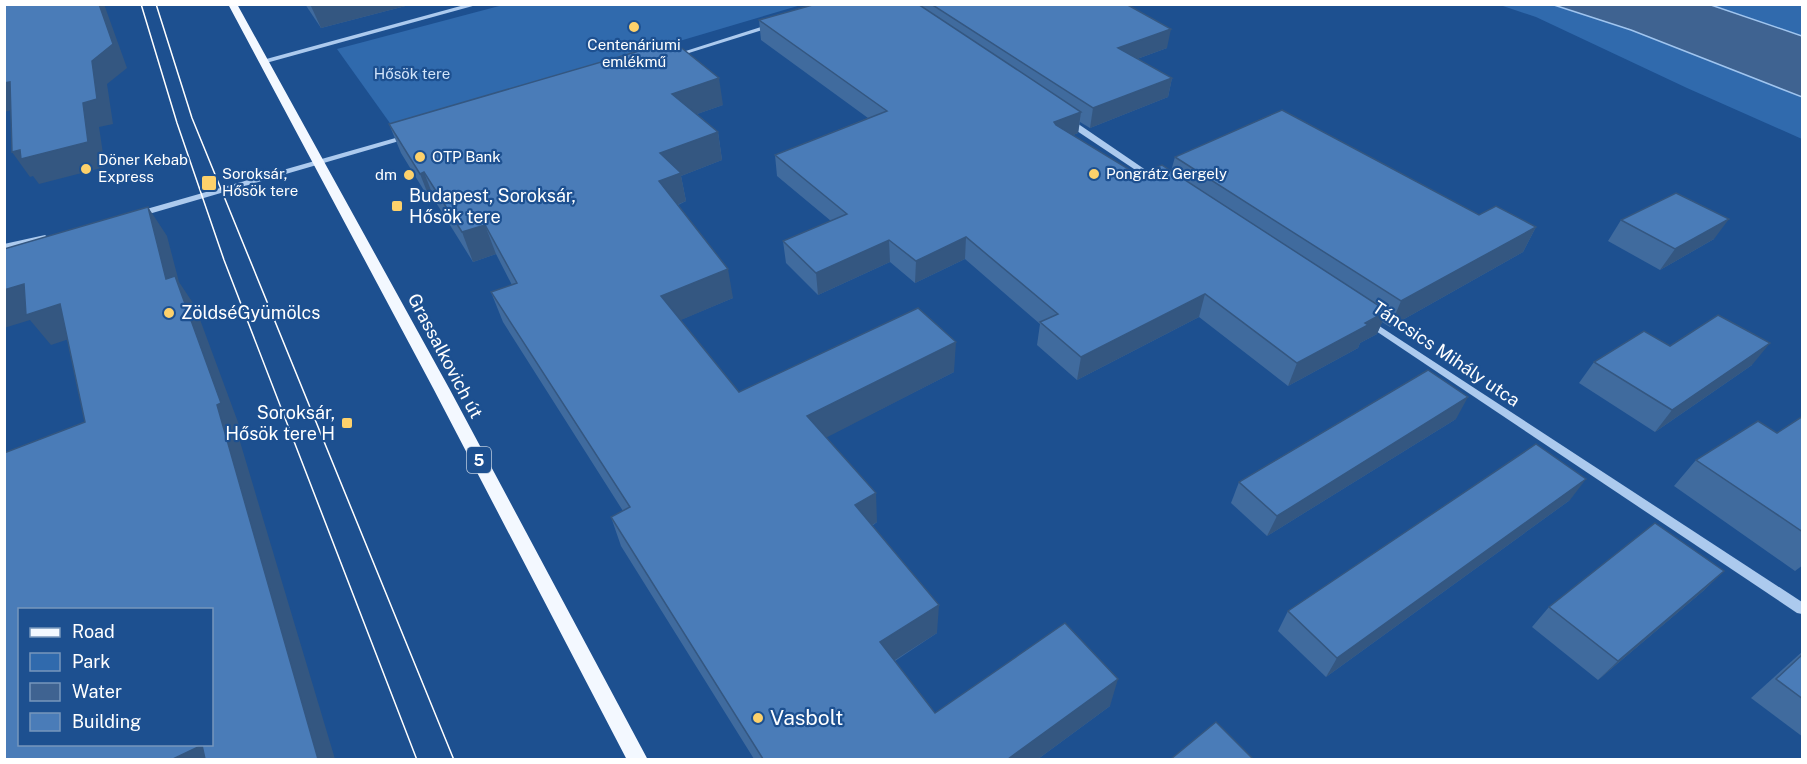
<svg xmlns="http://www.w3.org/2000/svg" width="1807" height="764" font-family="'Public Sans',sans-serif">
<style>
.green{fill:#306aad}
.water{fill:#3f6391;stroke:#a0c5ef;stroke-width:1.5}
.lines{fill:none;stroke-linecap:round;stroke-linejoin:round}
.minor{fill:#accaee;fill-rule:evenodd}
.major{fill:#f3f8ff;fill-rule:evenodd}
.tram{stroke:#fff;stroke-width:1.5}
.wall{fill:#406b9e}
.shaded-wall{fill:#345781}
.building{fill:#4a7cb8;stroke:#345781;stroke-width:1.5;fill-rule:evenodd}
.poi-dot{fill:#fdd16b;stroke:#1d5090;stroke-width:2}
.labels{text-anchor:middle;stroke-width:4.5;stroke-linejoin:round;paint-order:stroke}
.far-poi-label{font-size:15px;fill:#fff;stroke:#1d5090;text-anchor:start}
.far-park-label{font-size:15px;fill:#d2e4fa;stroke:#1d5090}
.shield{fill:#1d5090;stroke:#bbcade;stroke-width:1.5}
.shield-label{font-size:16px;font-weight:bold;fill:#fff}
.poi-label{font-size:18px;fill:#fff;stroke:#1d5090;text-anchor:start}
.street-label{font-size:18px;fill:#fff;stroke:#1d5090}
.near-poi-label{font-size:21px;fill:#fff;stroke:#1d5090;text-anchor:start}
</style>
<rect width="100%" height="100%" fill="#1d5090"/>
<g class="green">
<polygon points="503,5 801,5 392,126 337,49"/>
<polygon points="1500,5 1554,5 1631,30 1802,97 1802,139 1687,88 1536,17"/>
<polygon points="1711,5 1802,5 1802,36"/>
</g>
<polygon class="water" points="1554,5 1711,5 1802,36 1802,97 1631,30"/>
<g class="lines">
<g class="minor">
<polygon points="468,4 480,4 266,63 259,61"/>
<polygon points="773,23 775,24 775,26 676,57 670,56"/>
<polygon points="1065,119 1071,119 1159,179 1158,181 1152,181 1065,123"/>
<polygon points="406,135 409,135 413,137 142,216 139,217 135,214 136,212"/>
<polygon points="45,235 49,238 48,240 4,250 4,244"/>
<polygon points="1367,318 1802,602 1802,614 1797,613 1364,323 1362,321"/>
</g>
<polygon class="major" points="228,4 237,4 449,388 648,760 627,760 433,388"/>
<g class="tram">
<polyline points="141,4 177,123 224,260 417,760"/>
<polyline points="156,4 192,118 454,760"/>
</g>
</g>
<g class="wall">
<polygon points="305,4 413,4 321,28"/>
<polygon points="816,4 1126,4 1167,48 1137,59 1172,78 1168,97 1090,128 1080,122 1078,133 1073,135 1138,175 1171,171 1175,157 1479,215 1536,227 1523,252 1390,327 1382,322 1377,334 1360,343 1358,348 1288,386 1199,317 1077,380 1037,345 1040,324 965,259 915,283 890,262 818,295 786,263 783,241 831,221 777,176 775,155 868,118 761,40 759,20"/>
<polygon points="723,105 697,114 718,132 722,160 681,176 686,201 678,205 733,298 680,320 739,392 954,372 826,437 877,522 872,526 937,633 895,661 935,713 1110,706 1038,759 754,759 621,546 611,517 623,511 503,322 491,292 512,285 496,254 473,262 435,201 431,202 401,153 389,124"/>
<polygon points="1621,220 1714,239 1660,270 1608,241"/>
<polygon points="1594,362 1752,365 1655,432 1579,383"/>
<polygon points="1803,416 1803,565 1795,571 1674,486 1696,460 1777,433"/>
<polygon points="1456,419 1267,536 1231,503 1239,482"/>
<polygon points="1570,500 1326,677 1278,631 1288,611"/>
<polygon points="1724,571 1703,591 1598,680 1532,627 1549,607"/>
<polygon points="1803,651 1803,737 1751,698"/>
</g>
<g class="shaded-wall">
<polygon points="99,4 104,4 127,68 107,84 113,124 99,127 105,167 39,184 33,176 30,177 12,152 20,150 83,103 92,61"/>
<polygon points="310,4 413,4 321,28"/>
<polygon points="1171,29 1167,48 1115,67 1118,48"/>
<polygon points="719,78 723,105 677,121 672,94"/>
<polygon points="1172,78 1168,97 1090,128 1093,108"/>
<polygon points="10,82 27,106 4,112 4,83"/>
<polygon points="1081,112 1078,133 1052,144 1054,122"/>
<polygon points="718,132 722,160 681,176 686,201 665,210 659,181 660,153"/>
<polygon points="424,172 435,201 431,202 420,174"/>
<polygon points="148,207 167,236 179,282 195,306 242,433 238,435 335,759 318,759 166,279"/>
<polygon points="1729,219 1714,239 1660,270 1675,249"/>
<polygon points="485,225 496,254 473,262 462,232"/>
<polygon points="1536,227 1523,252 1390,327 1401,301"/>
<polygon points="966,237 965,259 915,283 916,261"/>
<polygon points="889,240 890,262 818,295 816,273"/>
<polygon points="728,269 733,298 667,326 661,296"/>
<polygon points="24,284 60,304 84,334 51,345 30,320 4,328 4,290"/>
<polygon points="1205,294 1199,317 1077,380 1081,357"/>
<polygon points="1387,311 1377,334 1360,343 1358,348 1288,386 1297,363"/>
<polygon points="956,342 954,372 810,446 807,416"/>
<polygon points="1770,343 1752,365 1655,432 1672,410"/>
<polygon points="1468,397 1456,419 1267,536 1277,516"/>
<polygon points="1586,479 1570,500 1326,677 1337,658"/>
<polygon points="876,493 877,522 856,535 855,505"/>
<polygon points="1724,571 1703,591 1598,680 1618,661"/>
<polygon points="939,605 937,633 881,669 880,642"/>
<polygon points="1118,679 1110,706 1038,759 1008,759"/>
<polygon points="202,745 218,759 173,759"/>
</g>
<g class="building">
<polygon points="4,4 99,4 113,44 92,61 97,99 83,103 88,142 21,159 20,150 12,152 10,82 4,83"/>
<polygon points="816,4 918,4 1081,112 1054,122 1056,125 1138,175 1162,165 1387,311 1365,323 1368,325 1297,363 1205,294 1081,357 1040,322 1058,314 966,237 916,261 889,240 816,273 783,241 847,214 775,155 887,111 759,20"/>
<polygon points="931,4 1126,4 1171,29 1118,48 1172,78 1093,108"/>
<polygon points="673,41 719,78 672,94 718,132 660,153 681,173 659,181 728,269 661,296 739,392 918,308 956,342 807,416 876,493 855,505 939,605 880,642 935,713 1065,623 1118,679 1008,759 763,759 611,517 630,507 491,292 517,283 485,225 462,232 424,172 420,174 389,124"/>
<polygon points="1282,110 1479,215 1496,206 1536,227 1401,301 1175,157"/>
<polygon points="1676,193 1729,219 1675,249 1621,220"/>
<path d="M148,207L166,279L175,276L221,403L217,405L318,759H205L202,745L173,759H4V453L85,422L60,304L26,315L24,284L4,290V249ZM20,609H212V744H20Z"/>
<polygon points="1718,315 1770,343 1672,410 1594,362 1644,331 1670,346"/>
<polygon points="1428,370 1468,397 1277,516 1239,482"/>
<polygon points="1803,416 1803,532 1696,460 1758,421 1777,433"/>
<polygon points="1536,444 1586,479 1337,658 1288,611"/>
<polygon points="1655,523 1724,571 1618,661 1549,607"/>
<polygon points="1803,654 1803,699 1776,679"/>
<polygon points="1216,722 1253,759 1171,759"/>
</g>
<g class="poi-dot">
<circle cx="634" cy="27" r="6"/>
<circle cx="420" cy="157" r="6"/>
<circle cx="86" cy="169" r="6"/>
<circle cx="1094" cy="174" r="6"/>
<circle cx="409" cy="175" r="6"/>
<rect x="201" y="175" width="16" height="16" rx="3"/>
<rect x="391" y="200" width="12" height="12" rx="3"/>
<circle cx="169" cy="313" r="6"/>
<rect x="341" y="417" width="12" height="12" rx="3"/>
<circle cx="758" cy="718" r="6"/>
</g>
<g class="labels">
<g class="far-poi-label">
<text x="634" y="50" text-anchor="middle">Centenáriumi<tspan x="634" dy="17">emlékmű</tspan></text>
<text x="432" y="162">OTP Bank</text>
<text x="98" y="165">Döner Kebab<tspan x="98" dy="17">Express</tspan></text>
<text x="222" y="179">Soroksár,<tspan x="222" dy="17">Hősök tere</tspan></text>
<text x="1106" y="179">Pongrátz Gergely</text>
<text x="397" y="180" text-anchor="end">dm</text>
</g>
<g class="far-park-label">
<text x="412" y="79">Hősök tere</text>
</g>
<rect class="shield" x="467" y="447" width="24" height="26" rx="4.5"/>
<g class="shield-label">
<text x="479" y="466">5</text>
</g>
<g class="poi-label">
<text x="409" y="202">Budapest, Soroksár,<tspan x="409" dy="21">Hősök tere</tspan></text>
<text x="181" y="319">ZöldséGyümölcs</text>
<text x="335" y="419" text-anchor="end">Soroksár,<tspan x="335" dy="21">Hősök tere H</tspan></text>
</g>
<g class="street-label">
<text transform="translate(1446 354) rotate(34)" y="6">Táncsics Mihály utca</text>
<text transform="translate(445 356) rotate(62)" y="6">Grassalkovich út</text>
</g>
<g class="near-poi-label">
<text x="770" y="725">Vasbolt</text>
</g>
</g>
<rect width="1807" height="764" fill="none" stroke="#ffffff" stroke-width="12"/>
<rect x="18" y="608" width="195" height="138" fill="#1d5090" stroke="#7796bc" stroke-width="1.5"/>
<rect x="30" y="628" width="30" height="9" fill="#f3f8ff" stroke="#7796bc" stroke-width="1.5"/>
<text x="72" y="638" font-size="18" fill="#ffffff">Road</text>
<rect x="30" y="653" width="30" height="18" fill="#306aad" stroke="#7796bc" stroke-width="1.5"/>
<text x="72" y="668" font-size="18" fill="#ffffff">Park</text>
<rect x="30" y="683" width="30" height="18" fill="#3f6391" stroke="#7796bc" stroke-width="1.5"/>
<text x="72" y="698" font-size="18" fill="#ffffff">Water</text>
<rect x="30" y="713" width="30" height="18" fill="#4a7cb8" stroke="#7796bc" stroke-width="1.5"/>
<text x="72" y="728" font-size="18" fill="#ffffff">Building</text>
</svg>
